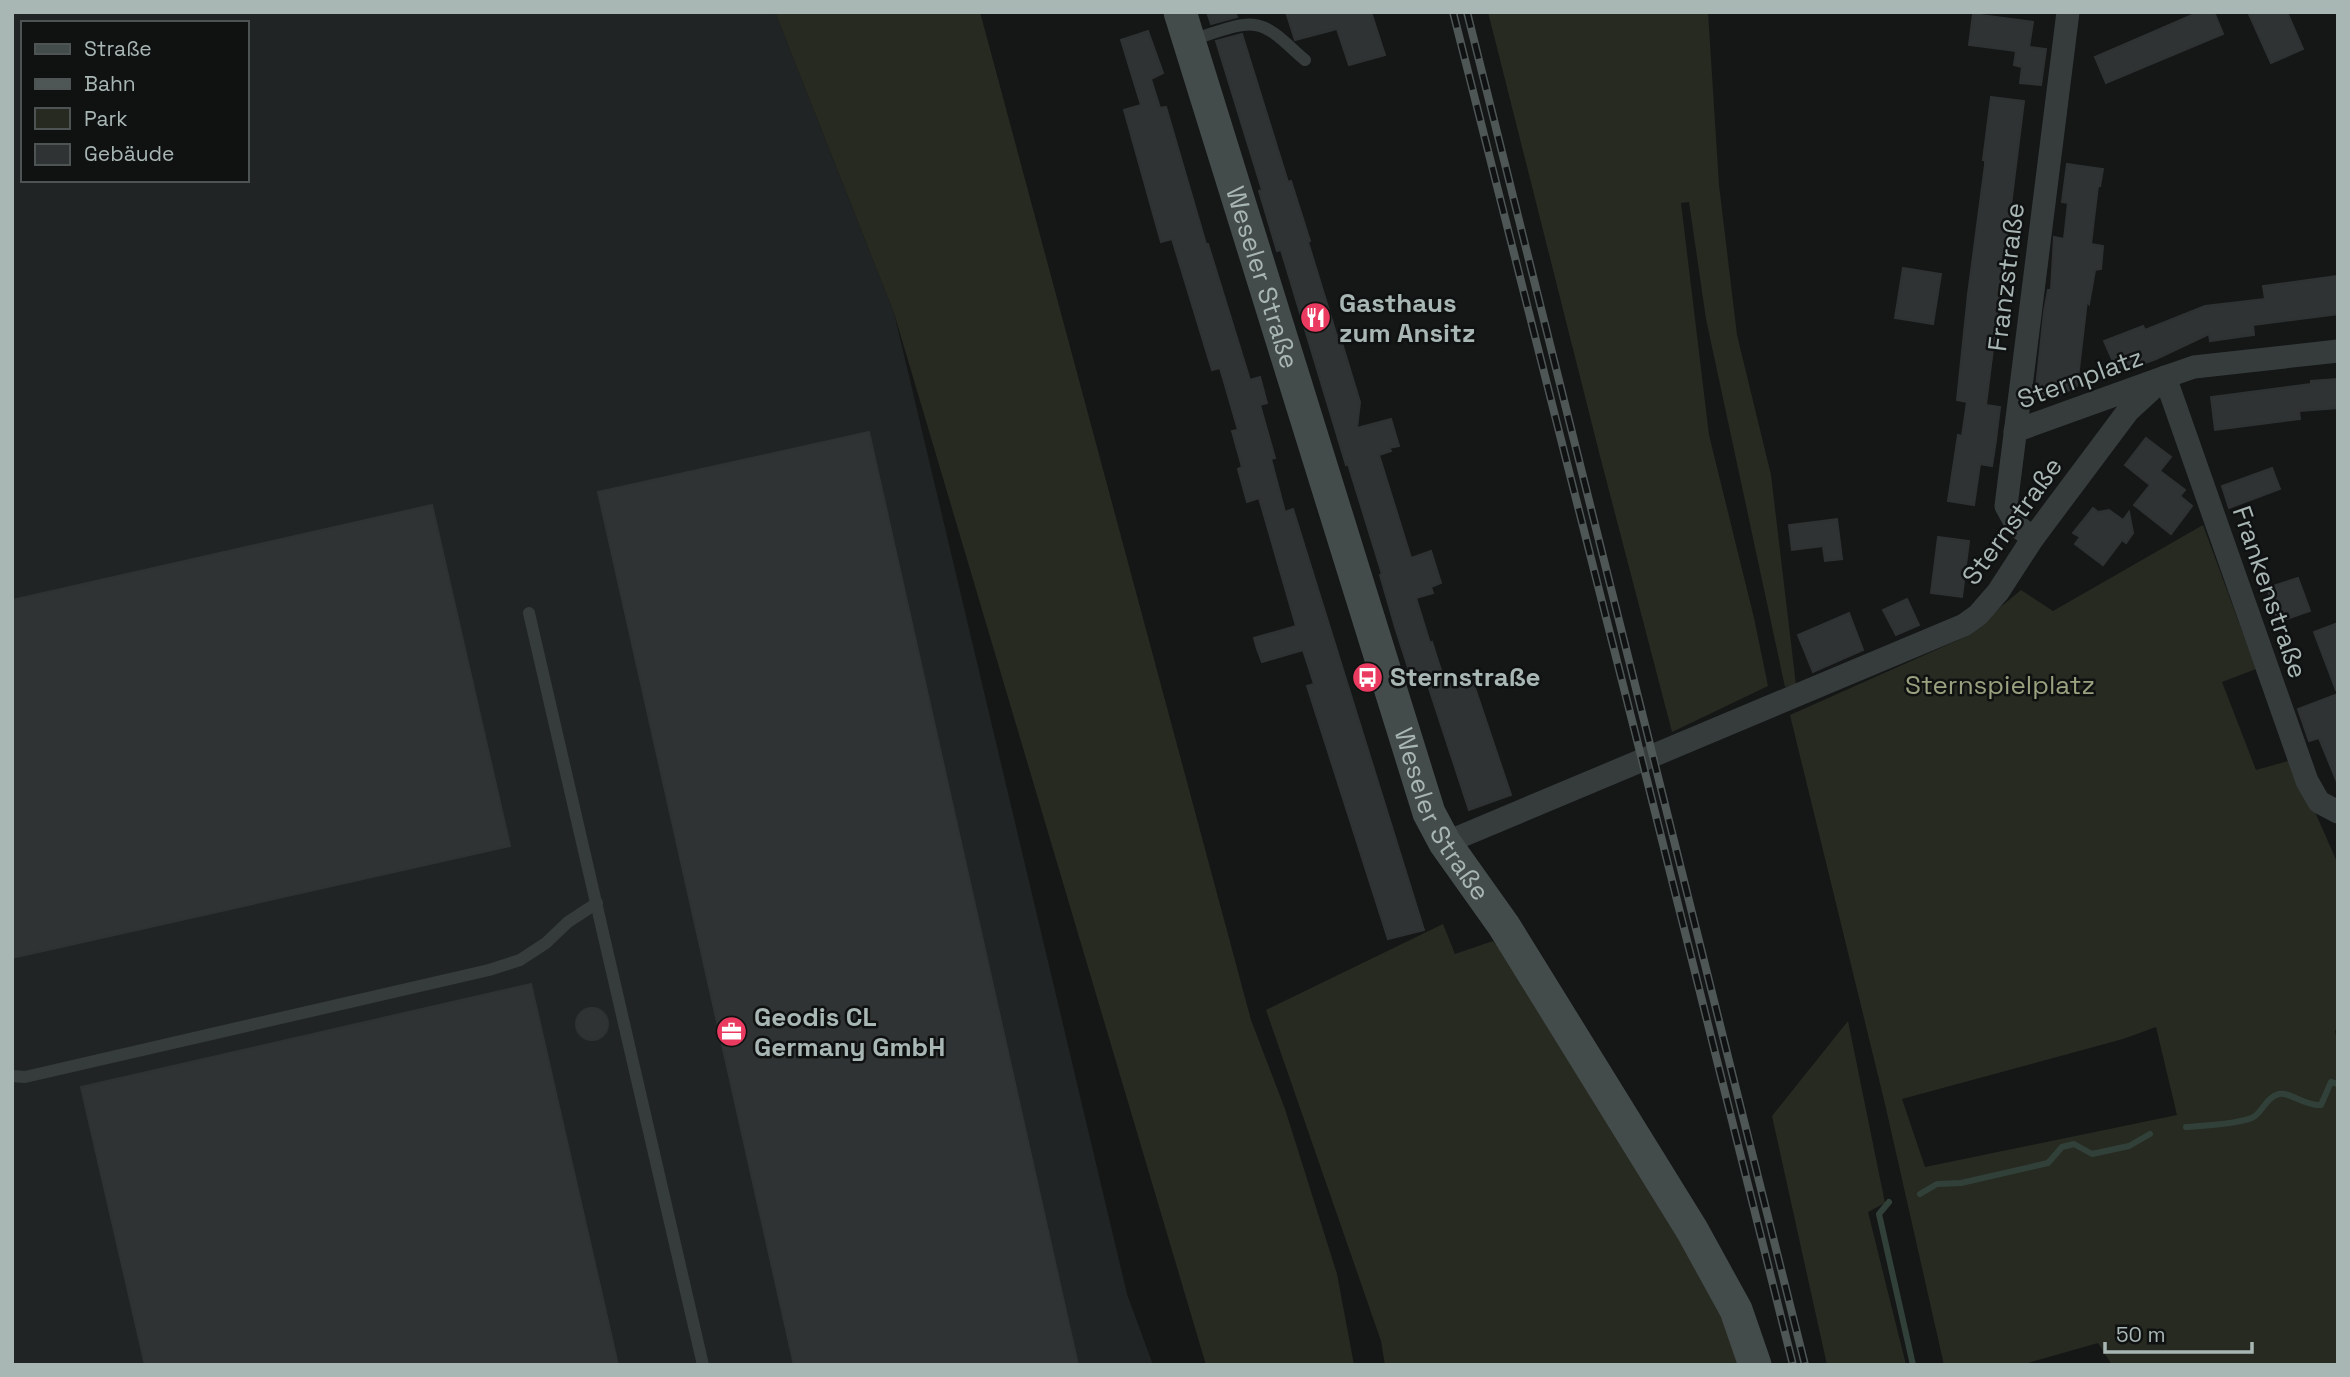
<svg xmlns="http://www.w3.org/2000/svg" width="2350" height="1377" font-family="'Space Grotesk',sans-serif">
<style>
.built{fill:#212424;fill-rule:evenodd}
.green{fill:#272a21;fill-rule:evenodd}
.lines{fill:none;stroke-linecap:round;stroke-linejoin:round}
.stream{stroke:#31413a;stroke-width:6}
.building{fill:#303333;stroke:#2f3233;stroke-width:2}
.lane{stroke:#363c3c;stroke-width:12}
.street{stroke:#363c3c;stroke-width:23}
.secondary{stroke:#444c4b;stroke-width:33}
.rail-casing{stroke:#4f5756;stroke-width:8}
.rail{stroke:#101212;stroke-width:5;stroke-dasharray:16;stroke-linecap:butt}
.labels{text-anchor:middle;stroke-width:5;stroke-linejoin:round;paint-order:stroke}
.street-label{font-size:26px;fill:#a8b6b4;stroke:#101212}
.poi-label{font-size:26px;font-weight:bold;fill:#a8b6b4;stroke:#101212;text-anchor:start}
.park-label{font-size:26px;fill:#9aa17f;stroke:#101212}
</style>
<rect width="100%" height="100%" fill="#151717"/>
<path class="built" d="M12,12H775L894,313L1127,1294L1153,1365H12ZM23,23H247V180H23Z"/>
<g class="green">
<polygon points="775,12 980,12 1251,1020 1285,1109 1337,1274 1354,1365 1206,1365 894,313"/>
<polygon points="1488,12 1708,12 1719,185 1737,335 1771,475 1796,685 1785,687 1706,319 1689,202 1681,203 1709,435 1754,618 1768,686 1672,732 1600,456"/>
<path d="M2203,525L2256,669L2222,682L2256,770L2292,760L2338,864V1026L2335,1031L2338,1046V1365H2112L2098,1343L2021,1365H1944L1885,1104L1790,715L1965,637L2021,590L2053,611ZM2156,1027L2177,1115L1925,1167L1902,1099L2123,1039Z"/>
<polygon points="1443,924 1455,954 1493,941 1514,964 1716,1298 1741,1365 1385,1365 1381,1341 1266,1010"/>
<polygon points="1848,1021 1885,1203 1868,1212 1906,1365 1827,1365 1772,1116"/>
</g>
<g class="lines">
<g class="stream">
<path d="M2186,1127C2201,1126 2244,1124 2255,1116C2264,1109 2267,1097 2279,1094C2291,1092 2304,1106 2321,1105L2331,1082L2338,1084"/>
<polyline points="1920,1194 1937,1184 1961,1183 2048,1163 2062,1147 2074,1144 2092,1154 2129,1146 2150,1134"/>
<polyline points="1889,1202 1879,1214 1913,1365"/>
</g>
</g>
<g class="building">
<polygon points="1207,12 1235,12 1237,17 1211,24"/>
<polygon points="1286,12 1371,12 1385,55 1349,65 1337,29 1295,40"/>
<polygon points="2199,12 2214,12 2223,34 2106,83 2095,57"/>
<polygon points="2248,12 2287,12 2303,49 2271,63"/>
<polygon points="1973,14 2033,22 2029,47 2046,49 2041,85 2020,83 2022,67 2014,65 2016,51 1969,45"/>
<polygon points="1148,31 1163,73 1151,79 1160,108 1166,107 1206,244 1208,244 1250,380 1260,377 1267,403 1260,405 1275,458 1271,459 1285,512 1293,509 1424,930 1388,939 1307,686 1314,684 1303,650 1262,662 1257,649 1254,638 1296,626 1259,498 1247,502 1238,469 1242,467 1232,431 1238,430 1220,368 1212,370 1172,239 1161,242 1124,110 1141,105 1121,40"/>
<polygon points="1242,34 1288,182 1291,181 1310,241 1308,242 1339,343 1342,343 1360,402 1357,428 1391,419 1399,446 1389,448 1391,451 1379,455 1411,558 1431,551 1441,583 1431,587 1433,593 1416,598 1430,643 1432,642 1446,686 1471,676 1511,795 1469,810 1425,676 1412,680 1395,627 1380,575 1382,574 1348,464 1346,465 1281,250 1277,251 1259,191 1262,190 1216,41"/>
<polygon points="1991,97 2024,101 1986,405 2000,407 1996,440 1992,466 1980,464 1974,505 1948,501 1958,435 1962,436 1967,402 1957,400 1968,294 1985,165 1985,160 1983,160"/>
<polygon points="2067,164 2103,169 2100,186 2098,186 2091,244 2103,246 2101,269 2095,270 2089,304 2087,301 2077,386 2054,398 2035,397 2044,312 2048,290 2051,290 2054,237 2064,239 2068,203 2062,202"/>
<polygon points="1903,268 1941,274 1933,324 1895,318"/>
<polygon points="2338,276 2338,314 2253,325 2254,335 2210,341 2209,334 2156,359 2118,373 2104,341 2143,326 2145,330 2205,306 2265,299 2263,286"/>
<polygon points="2337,379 2338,408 2299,411 2300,419 2215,430 2211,397 2311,384 2311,381"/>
<polygon points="869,432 1078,1365 794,1365 598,492"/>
<polygon points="2146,438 2171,457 2160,471 2185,490 2180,496 2192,506 2171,534 2134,505 2150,485 2125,465"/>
<polygon points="2272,468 2280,489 2229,508 2222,486"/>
<polygon points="432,505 510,846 12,958 12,600"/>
<polygon points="2093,508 2098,512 2109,510 2123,520 2129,512 2133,533 2126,543 2122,540 2103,565 2075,544 2080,537 2073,533"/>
<polygon points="1837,519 1842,559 1825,561 1823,546 1792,550 1789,525"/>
<polygon points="1938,537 1969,541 1962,597 1931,593"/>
<polygon points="2298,578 2310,611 2278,622 2267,588"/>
<polygon points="1907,599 1919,625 1896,635 1883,610"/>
<polygon points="1849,613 1863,650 1813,672 1798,635"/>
<polygon points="2338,623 2338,690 2336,690 2314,632"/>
<polygon points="2338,694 2338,782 2337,782 2319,738 2309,741 2298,709"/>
<polygon points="531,984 618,1365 145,1365 81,1087"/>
<circle cx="592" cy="1024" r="16"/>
</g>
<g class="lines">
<g class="lane">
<path d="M1189,41C1206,36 1238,22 1255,25C1273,27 1291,49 1305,60"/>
<polyline points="529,613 703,1365"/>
<polyline points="12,1076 25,1077 489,970 520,960 546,943 568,922 597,903"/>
</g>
<g class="street">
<polyline points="2015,431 2165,377 2307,781 2319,802 2338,812"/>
<polyline points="2033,538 2017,526 2006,506 2068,12"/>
<polyline points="1445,843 1964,625 1978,615 1998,592 2033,538 2128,411 2165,377 2194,367 2338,351"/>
</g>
<path class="secondary" id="s1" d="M1180,12L1429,813L1445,843L1504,926L1692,1230L1736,1310L1755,1365"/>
<defs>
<g id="rail">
<polyline points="1453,12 1642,760 1793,1365"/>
<polyline points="1467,12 1805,1365"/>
</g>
</defs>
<use href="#rail" class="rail-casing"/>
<use href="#rail" class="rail"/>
</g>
<defs>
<symbol id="restaurant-disc" viewBox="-11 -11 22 22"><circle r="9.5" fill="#ea3a5f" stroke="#101212"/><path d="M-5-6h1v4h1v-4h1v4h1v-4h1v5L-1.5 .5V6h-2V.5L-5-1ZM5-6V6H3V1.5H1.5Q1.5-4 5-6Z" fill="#fff"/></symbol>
<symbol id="bus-disc" viewBox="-11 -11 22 22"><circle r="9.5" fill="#ea3a5f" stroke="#101212"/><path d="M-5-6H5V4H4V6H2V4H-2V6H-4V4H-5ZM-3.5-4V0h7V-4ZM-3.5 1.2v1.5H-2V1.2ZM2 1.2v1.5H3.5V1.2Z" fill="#fff"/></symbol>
<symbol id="office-disc" viewBox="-11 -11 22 22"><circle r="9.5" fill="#ea3a5f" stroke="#101212"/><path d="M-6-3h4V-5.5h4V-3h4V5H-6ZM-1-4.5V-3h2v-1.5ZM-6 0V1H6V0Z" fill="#fff"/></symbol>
</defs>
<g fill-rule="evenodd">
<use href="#restaurant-disc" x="1298" y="300" width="35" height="35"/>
<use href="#bus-disc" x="1350" y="660" width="35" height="35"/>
<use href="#office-disc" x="714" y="1014" width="35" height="35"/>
</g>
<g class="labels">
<g class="street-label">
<text transform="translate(2006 277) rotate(-83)" y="9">Franzstraße</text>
<text dy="9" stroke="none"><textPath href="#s1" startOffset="278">Weseler Straße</textPath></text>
<text transform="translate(2080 378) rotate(-20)" y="9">Sternplatz</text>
<text transform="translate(2012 521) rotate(-54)" y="9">Sternstraße</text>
<text transform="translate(2270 592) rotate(71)" y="9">Frankenstraße</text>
<text dy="9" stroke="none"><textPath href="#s1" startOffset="845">Weseler Straße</textPath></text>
</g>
<g class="poi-label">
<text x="1339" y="312">Gasthaus<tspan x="1339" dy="30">zum Ansitz</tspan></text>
<text x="1390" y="686">Sternstraße</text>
<text x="754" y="1026">Geodis CL<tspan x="754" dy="30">Germany GmbH</tspan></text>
</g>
<g class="park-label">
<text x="2000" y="694">Sternspielplatz</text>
</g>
</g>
<rect width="2350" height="1377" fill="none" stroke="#a8b6b4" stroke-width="28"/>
<rect x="21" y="21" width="228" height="161" fill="#101212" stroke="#4d5453" stroke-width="2"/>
<rect x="35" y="44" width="35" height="10" fill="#444c4b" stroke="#4d5453" stroke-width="2"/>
<text x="84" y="56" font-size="21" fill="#a8b6b4">Straße</text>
<rect x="35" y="79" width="35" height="10" fill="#4f5756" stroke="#4d5453" stroke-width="2"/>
<text x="84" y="91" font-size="21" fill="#a8b6b4">Bahn</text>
<rect x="35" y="108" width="35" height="21" fill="#272a21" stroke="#4d5453" stroke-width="2"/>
<text x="84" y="126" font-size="21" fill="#a8b6b4">Park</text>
<rect x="35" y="144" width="35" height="21" fill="#303333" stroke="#4d5453" stroke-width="2"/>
<text x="84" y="161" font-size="21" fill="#a8b6b4">Gebäude</text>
<path d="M2105 1342v10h147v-10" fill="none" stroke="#a8b6b4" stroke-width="3.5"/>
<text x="2116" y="1342" font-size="21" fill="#a8b6b4" stroke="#101212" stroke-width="5" paint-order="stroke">50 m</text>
</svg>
